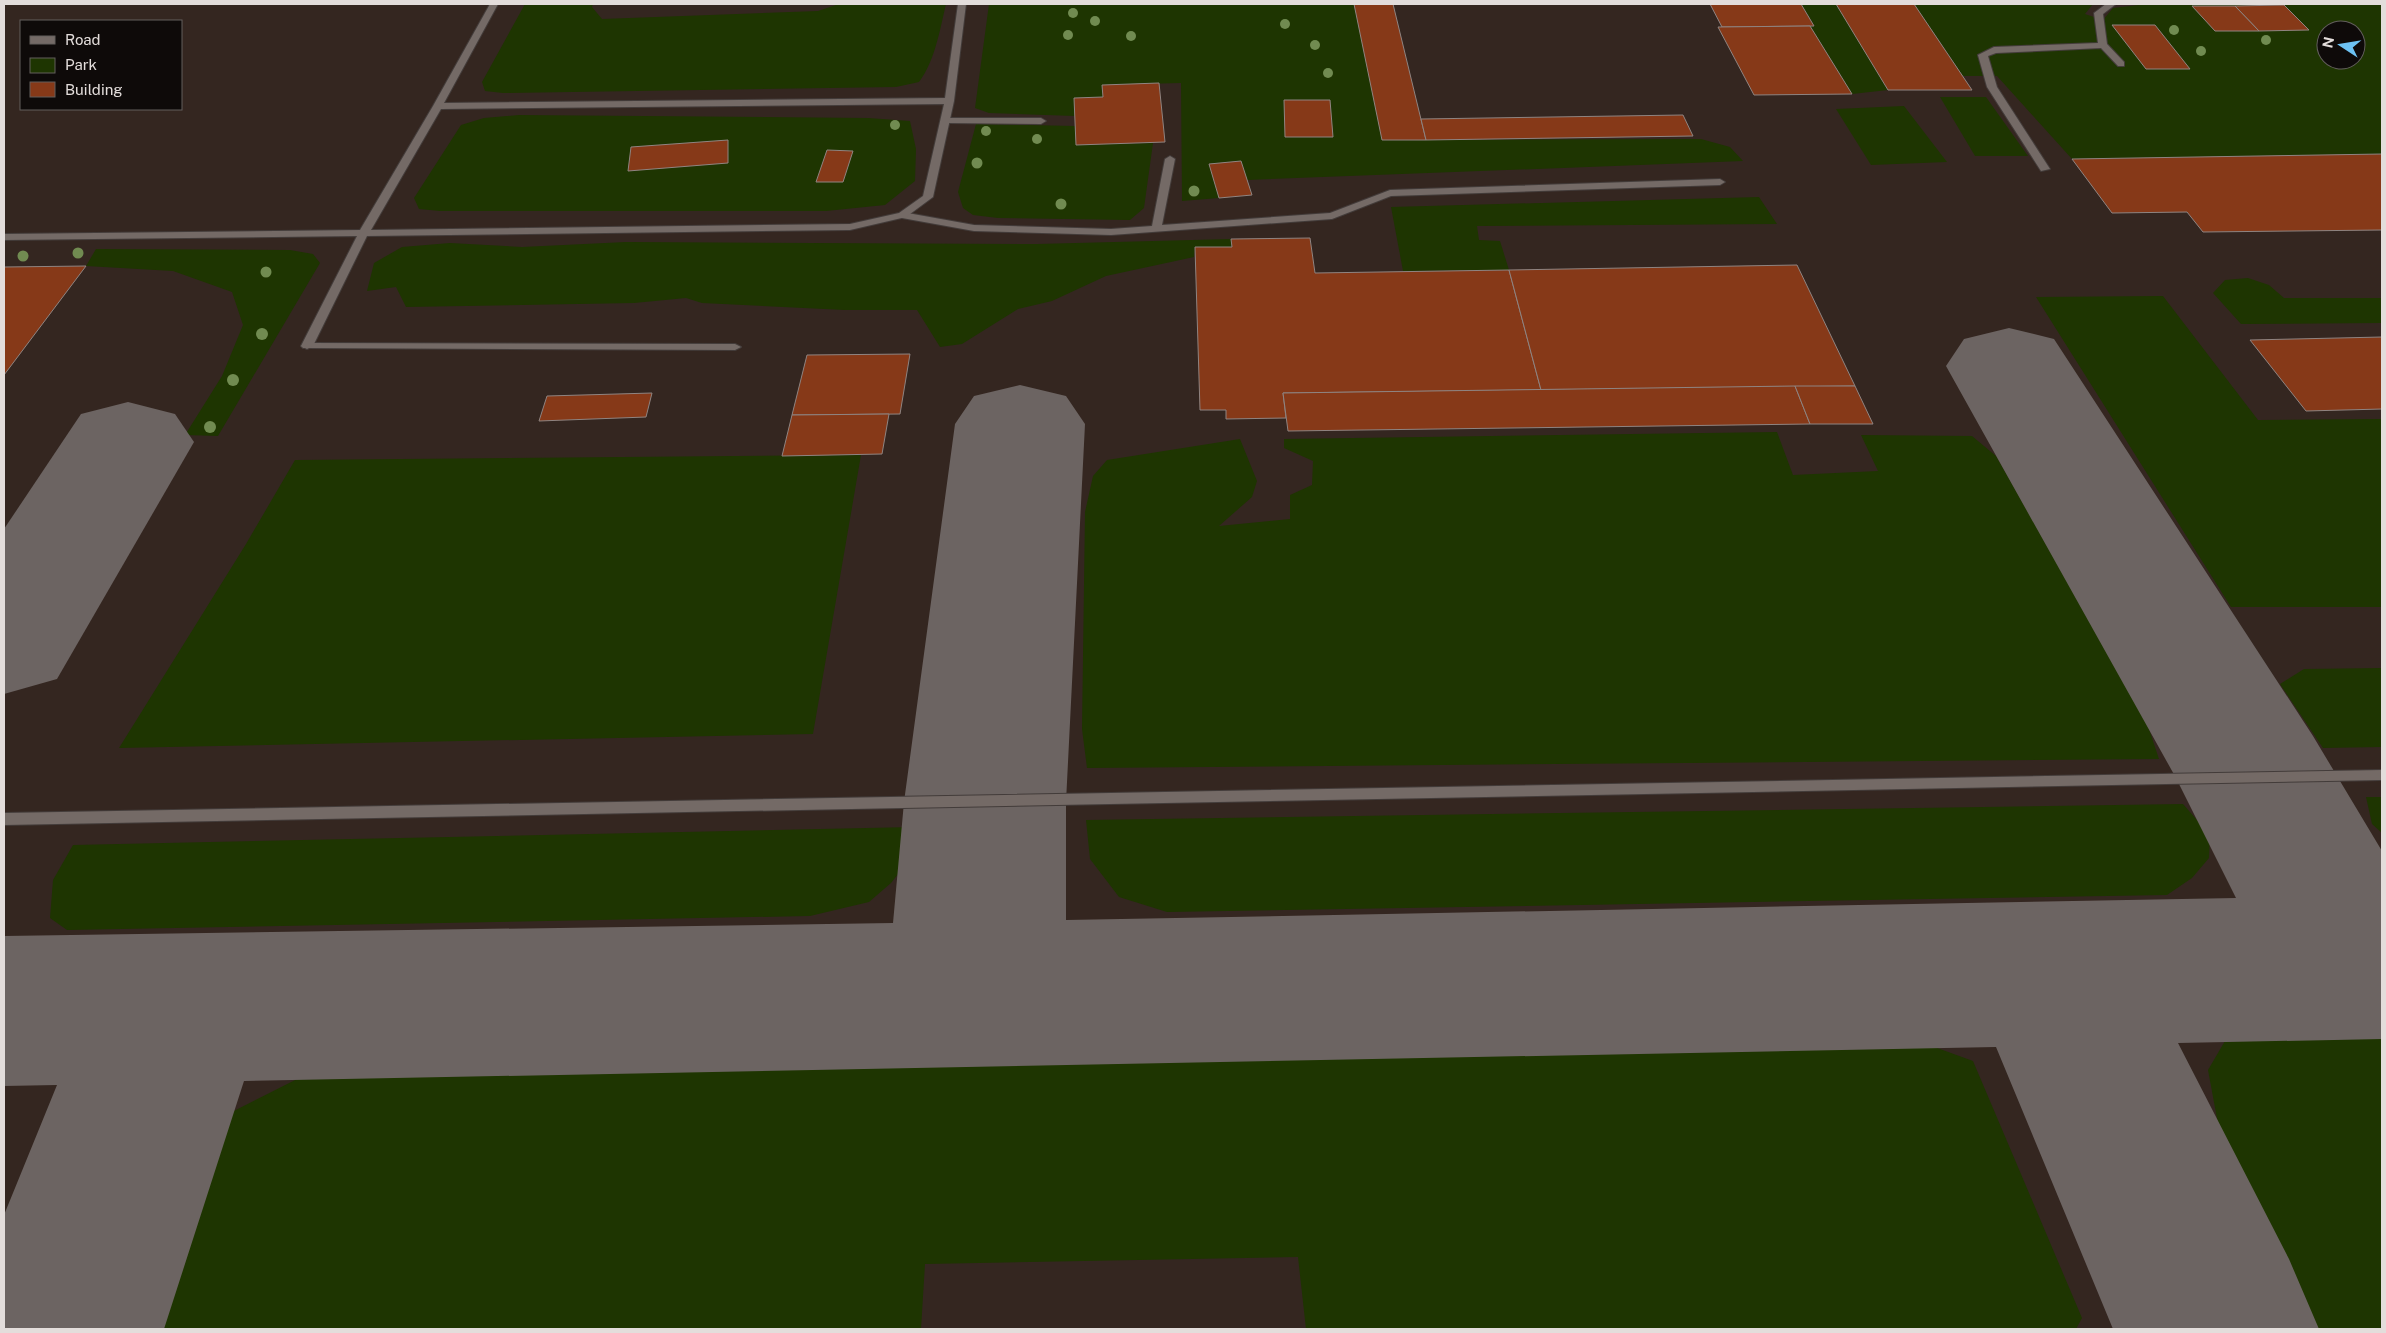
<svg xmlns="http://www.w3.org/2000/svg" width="2386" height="1333" font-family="'Public Sans',sans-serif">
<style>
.built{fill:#342620;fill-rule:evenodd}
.green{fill:#1e3501;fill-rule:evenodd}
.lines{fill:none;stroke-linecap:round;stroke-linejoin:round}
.taxiway{fill:#6c6462;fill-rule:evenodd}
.building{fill:#863918;stroke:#8f8481}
.service-casing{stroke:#433c3a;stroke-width:2}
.minor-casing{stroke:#433c3a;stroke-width:2}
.service{fill:#746a66;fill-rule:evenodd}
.minor{fill:#746a66;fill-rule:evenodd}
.tree{fill:#718b51}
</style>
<rect width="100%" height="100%" fill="#28201d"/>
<path class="built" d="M4,4H2382V1329H4ZM21,21H181V109H21ZM2326,30H2356V60H2326Z"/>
<g class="green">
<path d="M525,4H593L592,7L602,19L818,11L839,4H946C940,29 935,61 919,82L896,87L503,93L485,91L482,82Z"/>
<polygon points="989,4 1354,4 1383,140 1701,139 1730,147 1743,161 1247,180 1240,161 1209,164 1219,198 1182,201 1181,83 1102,85 1103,97 1075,98 1075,116 989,113 975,108"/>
<polygon points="1801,4 1836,4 1888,90 1852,94 1810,26 1814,25"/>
<path d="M1914,4H2093L2085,14L2103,20L2113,8L2147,4H2382V154L2072,159L1997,76H1963ZM2326,30H2356V60H2326Z"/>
<polygon points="1940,97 1986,97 2028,156 1975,156"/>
<polygon points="1904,106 1947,162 1871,165 1836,109"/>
<polygon points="519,115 868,118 910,121 916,149 915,181 885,205 826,211 440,211 419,209 414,198 461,125 484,118"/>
<polygon points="976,124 1075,126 1076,145 1153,143 1144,208 1130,220 998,218 973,215 963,208 958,192"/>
<polygon points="1759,197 1777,224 1477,226 1479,240 1500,241 1509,270 1403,271 1391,207"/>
<polygon points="1231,239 1232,247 1195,247 1194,257 1106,276 1052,301 1018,309 962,344 940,347 917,310 845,310 702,303 686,298 634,303 406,307 396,287 367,291 374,263 402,247 450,243 522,247 626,242 1037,244"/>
<polygon points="96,249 290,250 313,254 320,263 218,436 185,435 222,376 243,325 232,292 173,271 86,266"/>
<polygon points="2248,278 2269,285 2284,298 2382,298 2382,323 2241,324 2213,293 2225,280"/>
<polygon points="2163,296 2258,420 2382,419 2382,607 2231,607 2036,297"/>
<polygon points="1777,432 1793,475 1878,471 1861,435 1972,436 1996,456 2145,717 2159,759 1087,768 1082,729 1085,512 1093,476 1107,460 1240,439 1257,481 1252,497 1219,526 1290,519 1290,495 1312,485 1313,461 1284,448 1284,439"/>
<polygon points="861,455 813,734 119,748 246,544 295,460"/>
<polygon points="2382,668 2382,747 2323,748 2280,684 2304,669"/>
<polygon points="2366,797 2382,797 2382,833 2372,824"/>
<polygon points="2183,804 2210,835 2209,858 2192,878 2167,895 1167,912 1119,897 1090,859 1086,820"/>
<polygon points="913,827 910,859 891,883 869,902 810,916 67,930 50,918 53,880 73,845"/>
<polygon points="2382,1028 2382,1329 2313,1329 2224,1156 2208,1070 2232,1029"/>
<polygon points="1907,1037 1973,1061 2082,1318 2076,1329 1306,1329 1298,1257 925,1264 921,1329 121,1329 122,1315 216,1120 309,1073"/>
</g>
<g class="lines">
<g class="taxiway">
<polygon points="2009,328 2054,339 2313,736 2382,851 2382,1039 2178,1043 2289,1259 2319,1329 2113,1329 1996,1047 244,1081 164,1329 4,1329 4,1215 57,1085 4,1086 4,936 893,923 904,802 955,424 974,396 1020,385 1066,396 1085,424 1066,802 1066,920 2236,898 2176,778 1946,366 1964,339"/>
<polygon points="128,402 175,414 194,442 57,679 4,694 4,529 81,414"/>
</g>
</g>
<g class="building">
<polygon points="1354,4 1393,4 1426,140 1382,140"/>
<polygon points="1710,4 1801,4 1814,26 1722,27"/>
<polygon points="1836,4 1914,4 1972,90 1888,90"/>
<polygon points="2284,5 2309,30 2259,31 2235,6"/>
<polygon points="2192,6 2235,6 2259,31 2215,31"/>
<polygon points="2112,25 2155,25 2190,69 2146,69"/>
<polygon points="1810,26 1852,94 1754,95 1718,27"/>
<polygon points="1159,83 1165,142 1076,145 1074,98 1103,97 1102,85"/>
<polygon points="1284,100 1330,100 1333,137 1285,137"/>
<polygon points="1683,115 1693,136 1426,140 1421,119"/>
<polygon points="728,140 728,163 628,171 631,147"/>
<polygon points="827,150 853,151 843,182 816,182"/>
<polygon points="2382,154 2382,230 2203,232 2187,212 2112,213 2072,159"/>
<polygon points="1241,161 1252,195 1219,198 1209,164"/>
<polygon points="1310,238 1315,273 1509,270 1541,390 1283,393 1286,418 1226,419 1226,410 1200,410 1195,247 1232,247 1231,239"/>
<polygon points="1797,265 1855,386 1541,390 1509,270"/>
<polygon points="86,266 4,375 4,267"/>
<polygon points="2382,337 2382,409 2306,411 2250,340"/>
<polygon points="910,354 900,414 792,415 807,355"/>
<polygon points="1795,386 1810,424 1288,431 1283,393"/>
<polygon points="1795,386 1855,386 1873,424 1810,424"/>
<polygon points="652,393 646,417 539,421 547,396"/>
<polygon points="889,414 882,454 782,456 792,415"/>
</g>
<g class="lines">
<defs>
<g id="service">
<polygon points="2106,4 2116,4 2103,14 2107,44 2124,62 2124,66 2118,66 2101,48 1996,53 1988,56 1997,87 2050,169 2041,171 1987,87 1978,55 1994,47 2098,43 2094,13"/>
<polygon points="943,118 1041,118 1046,121 1041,124 946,123 941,120"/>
<polygon points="1170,156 1175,159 1162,225 1330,213 1390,190 1720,179 1725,182 1720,185 1391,196 1332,219 1111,235 974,231 902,218 897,215 902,212 974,225 1111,229 1152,226 1165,159"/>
<polygon points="307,343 735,344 741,347 735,350 303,348 301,346"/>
<polygon points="2382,770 2382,780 4,825 4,813"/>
</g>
<path id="minor" d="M490,4H498L444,103L945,98L958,4H966L954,101L933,197L906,217L850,230L367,236L313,346L307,349L301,346L357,236L4,240V234L360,230L433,106ZM944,104L923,196L899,213L850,224L371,230L441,109Z"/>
</defs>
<use href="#service" class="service-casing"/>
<use href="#minor" class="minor-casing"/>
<use href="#service" class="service"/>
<use href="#minor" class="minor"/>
</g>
<g class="tree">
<circle cx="1073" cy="13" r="5"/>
<circle cx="1095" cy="21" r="5"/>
<circle cx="1285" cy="24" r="5"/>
<circle cx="2174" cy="30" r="5"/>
<circle cx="1068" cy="35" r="5"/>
<circle cx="1131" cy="36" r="5"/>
<circle cx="2266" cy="40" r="5"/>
<circle cx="1315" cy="45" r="5"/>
<circle cx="2201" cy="51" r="5"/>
<circle cx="1328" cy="73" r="5"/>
<circle cx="895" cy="125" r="5"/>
<circle cx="986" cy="131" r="5"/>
<circle cx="1037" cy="139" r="5"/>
<circle cx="977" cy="163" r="5.5"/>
<circle cx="1194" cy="191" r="5.5"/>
<circle cx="1061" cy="204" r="5.5"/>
<circle cx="78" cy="253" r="5.5"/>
<circle cx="23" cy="256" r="5.5"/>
<circle cx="266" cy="272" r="5.5"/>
<circle cx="262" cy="334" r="6"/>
<circle cx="233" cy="380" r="6"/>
<circle cx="210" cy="427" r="6"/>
</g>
<rect width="2386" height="1333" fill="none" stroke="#e3dddb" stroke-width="10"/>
<rect x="20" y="20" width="162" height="90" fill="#0e0a09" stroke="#635e5d"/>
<rect x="30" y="36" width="25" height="8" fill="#746a66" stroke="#635e5d"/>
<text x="65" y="45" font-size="15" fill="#e3dddb">Road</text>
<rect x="30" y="58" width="25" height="15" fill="#1e3501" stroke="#635e5d"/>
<text x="65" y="70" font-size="15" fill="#e3dddb">Park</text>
<rect x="30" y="82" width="25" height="15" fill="#863918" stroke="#635e5d"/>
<text x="65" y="95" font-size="15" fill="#e3dddb">Building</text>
<g transform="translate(2341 45) rotate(282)"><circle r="24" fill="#0e0a09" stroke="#635e5d"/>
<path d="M0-4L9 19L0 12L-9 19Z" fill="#6dc2f3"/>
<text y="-8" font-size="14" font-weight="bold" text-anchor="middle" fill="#e3dddb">N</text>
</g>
</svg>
